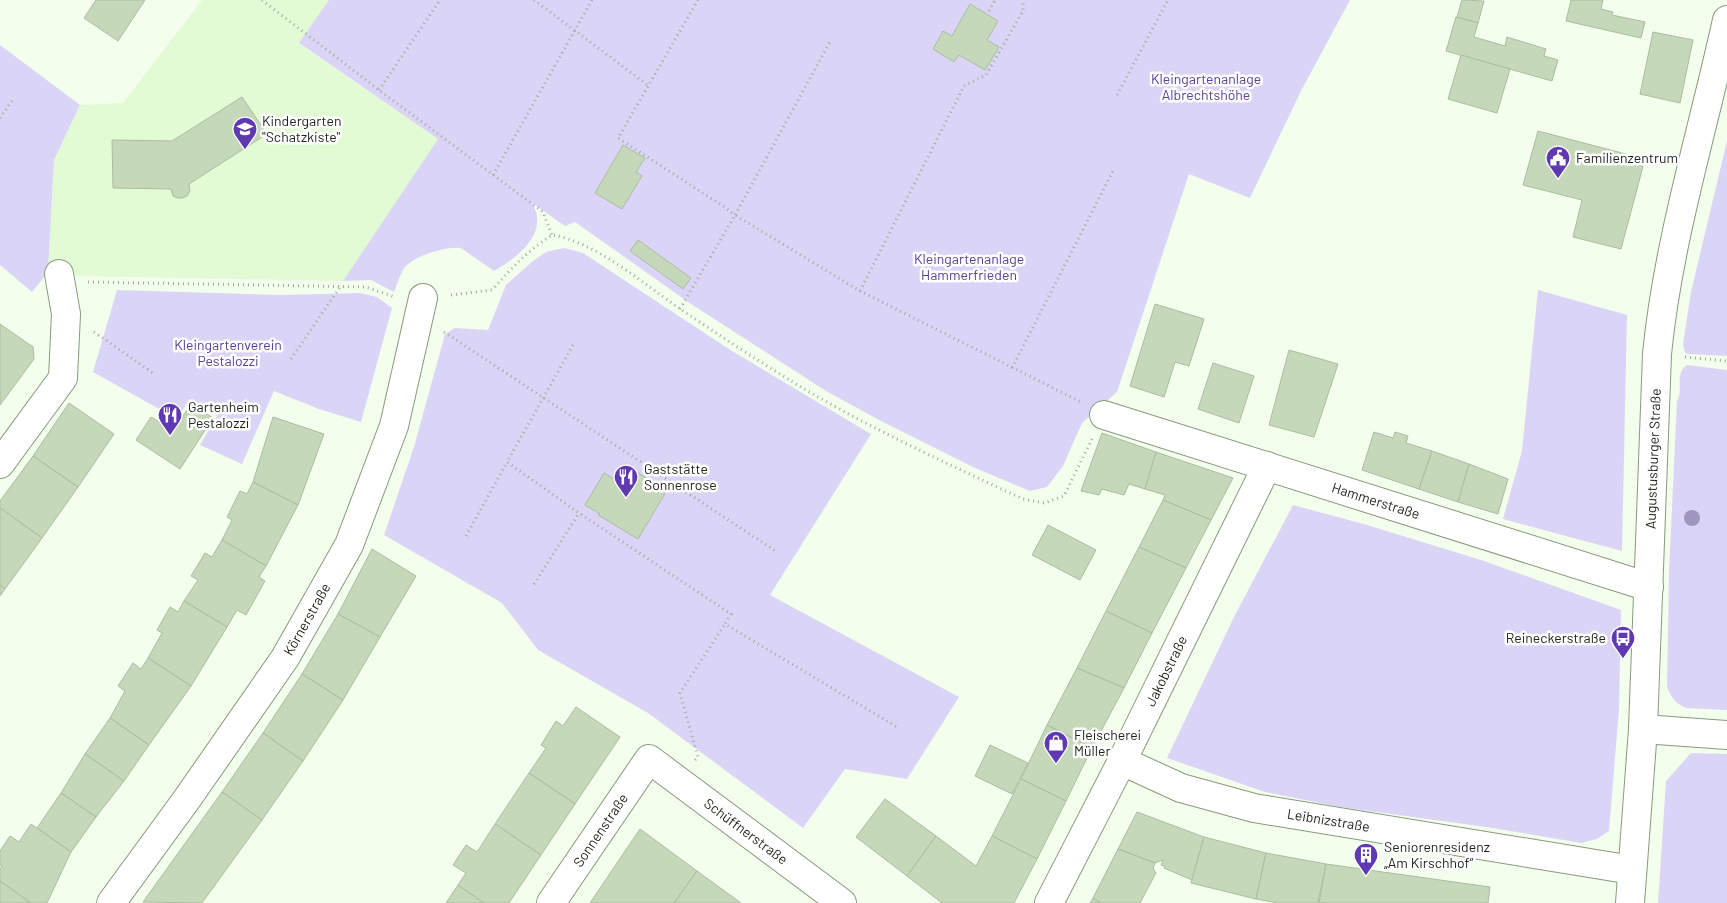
<svg xmlns="http://www.w3.org/2000/svg" width="1727" height="903" font-family="Barlow,sans-serif">
<style>
.built{fill:#e3fbd5}
.green{fill:#dad5f7}
.building{fill:#c5d8ba;stroke:#abbda0}
.lines{fill:none;stroke-linecap:round;stroke-linejoin:round}
.street-casing{stroke:#88997d;stroke-width:30}
.secondary-casing{stroke:#88997d;stroke-width:30}
.path{stroke:#a1ab9b;stroke-width:3;stroke-dasharray:1 4;stroke-linecap:butt}
.street{stroke:#fff;stroke-width:28}
.secondary{stroke:#fff;stroke-width:28}
.tree{fill:#9e96be}
.labels{text-anchor:middle;stroke-width:5;stroke-linejoin:round;paint-order:stroke}
.park-label{font-size:14px;fill:#594198;stroke:#fff}
.poi-label{font-size:14px;fill:#1c2318;stroke:#fff;text-anchor:start}
.street-label{font-size:14px;fill:#1c2318;stroke:#fff}
</style>
<rect width="100%" height="100%" fill="#f3feec"/>
<polygon class="built" points="202,0 329,0 299,44 438,139 343,281 74,276 48,272 54,160 80,105 123,103"/>
<g class="green">
<path d="M329,0H1350L1301,91L1250,198L1189,174L1117,392L1082,423L1063,466L1047,487L1030,491L975,468L879,420L826,391L691,304L575,222L565,226L532,203C550,233 518,257 494,271L461,248C446,246 411,256 403,270C399,277 397,285 394,292L371,280L343,281L438,139L299,43Z"/>
<polygon points="0,45 80,105 54,160 48,272 32,292 0,265"/>
<polygon points="1727,141 1727,356 1689,354 1685,353 1683,344 1691,292"/>
<polygon points="564,248 583,253 732,351 871,434 770,595 959,697 907,779 845,769 803,828 648,713 538,650 502,603 384,535 414,447 445,334 455,328 488,330 506,285 533,261 546,252"/>
<polygon points="117,290 281,295 360,293 377,297 392,308 361,422 319,409 274,391 242,464 200,445 217,416 190,399 177,419 93,372"/>
<polygon points="1538,290 1627,315 1622,551 1503,519 1522,451"/>
<path d="M1687,365L1727,370V710L1686,708C1676,704 1671,697 1667,687L1669,572L1677,401C1684,390 1674,373 1687,365Z"/>
<polygon points="1293,505 1367,525 1481,560 1621,610 1619,709 1609,831 1597,839 1581,843 1493,828 1340,807 1265,792 1167,758 1234,617"/>
<polygon points="1691,753 1727,754 1727,903 1658,903 1666,781"/>
</g>
<g class="building">
<polygon points="96,0 145,0 118,41 84,18"/>
<polygon points="1462,0 1484,1 1478,23 1457,17"/>
<polygon points="1571,0 1603,0 1601,9 1613,12 1612,15 1645,22 1641,38 1566,21"/>
<polygon points="970,4 998,21 987,40 999,47 985,70 959,55 954,62 933,49 943,31 952,36"/>
<polygon points="1456,17 1478,23 1474,37 1505,46 1507,37 1546,49 1544,56 1558,60 1552,81 1446,51"/>
<polygon points="1653,32 1693,40 1680,103 1640,94"/>
<polygon points="1461,55 1510,69 1497,113 1448,99"/>
<polygon points="242,97 267,134 189,184 190,191 187,196 182,198 177,198 173,196 171,189 113,188 112,140 172,141"/>
<polygon points="1538,131 1645,159 1621,249 1573,237 1582,200 1523,185"/>
<polygon points="623,145 645,158 636,172 642,176 622,209 595,193"/>
<polygon points="638,240 691,278 683,289 630,251"/>
<polygon points="1155,304 1204,319 1189,366 1175,362 1164,397 1130,386"/>
<polygon points="0,324 33,347 34,359 0,405"/>
<polygon points="1289,350 1338,364 1314,437 1269,425"/>
<polygon points="1213,363 1254,376 1239,423 1198,409"/>
<polygon points="69,403 114,434 78,487 33,456"/>
<polygon points="191,404 213,418 180,469 136,440 151,417 173,431"/>
<polygon points="273,417 324,434 298,505 253,482"/>
<polygon points="1374,432 1393,438 1395,432 1408,436 1406,443 1432,451 1419,489 1362,470"/>
<polygon points="1102,433 1156,452 1145,489 1129,484 1124,495 1102,489 1099,495 1081,491"/>
<polygon points="1432,451 1469,464 1458,502 1419,489"/>
<polygon points="1156,452 1233,478 1211,520 1163,500 1165,495 1145,489"/>
<polygon points="33,456 78,487 42,538 0,508 0,501"/>
<polygon points="1469,464 1508,479 1498,514 1458,502"/>
<polygon points="628,467 667,490 638,539 598,515 600,514 585,505 604,473 619,482"/>
<polygon points="253,482 298,505 266,566 222,540 232,520 227,517 240,491 247,494"/>
<polygon points="1163,500 1211,520 1186,568 1139,547"/>
<polygon points="0,508 42,538 5,589 0,585"/>
<polygon points="1048,525 1096,550 1080,580 1032,555"/>
<polygon points="222,540 266,566 259,577 265,581 246,615 237,610 227,627 184,601 198,580 191,576 205,553 212,557"/>
<polygon points="1139,547 1186,568 1152,633 1106,611"/>
<polygon points="372,549 416,576 380,637 338,614"/>
<polygon points="0,585 5,589 0,596"/>
<polygon points="184,601 227,627 191,686 148,658 162,633 157,630 170,607 178,612"/>
<polygon points="1106,611 1152,633 1124,688 1077,668"/>
<polygon points="338,614 380,637 343,700 302,674"/>
<polygon points="148,658 191,686 149,745 110,718 125,691 118,686 133,663 141,669"/>
<polygon points="1077,668 1124,688 1092,748 1047,725"/>
<polygon points="302,674 343,700 303,761 263,733"/>
<polygon points="576,707 620,737 575,804 529,773 546,748 541,745 556,721 563,726"/>
<polygon points="110,718 149,745 124,781 85,754"/>
<polygon points="1047,725 1092,748 1066,801 1021,779"/>
<polygon points="263,733 303,761 262,820 222,792"/>
<polygon points="990,745 1028,763 1012,794 975,776"/>
<polygon points="85,754 124,781 96,817 61,793"/>
<polygon points="529,773 575,804 541,855 495,824"/>
<polygon points="1021,779 1066,801 1037,859 992,836"/>
<polygon points="222,792 262,820 202,903 143,902"/>
<polygon points="61,793 96,817 71,852 37,828"/>
<polygon points="885,799 936,836 907,876 856,837"/>
<polygon points="1137,812 1204,837 1192,880 1164,868 1165,866 1161,865 1163,860 1155,863 1118,849"/>
<polygon points="31,824 71,852 47,903 31,903 0,881 0,869 2,866 0,865 0,851 10,836 19,842"/>
<polygon points="495,824 541,855 509,903 484,903 458,885 466,873 453,865 466,845 477,852"/>
<polygon points="640,829 697,871 674,903 590,903"/>
<polygon points="936,836 976,866 992,836 1037,859 1014,903 942,903 907,876"/>
<polygon points="1204,837 1266,853 1256,899 1191,883"/>
<polygon points="1118,849 1155,863 1153,868 1156,873 1140,903 1101,903 1093,898"/>
<polygon points="1266,853 1326,864 1318,903 1278,903 1256,899"/>
<polygon points="1326,864 1490,887 1488,903 1319,903"/>
<polygon points="697,871 741,903 674,903"/>
<polygon points="0,881 31,903 0,903"/>
<polygon points="458,885 484,903 446,903"/>
<polygon points="1093,898 1101,903 1090,903"/>
</g>
<g class="lines">
<defs>
<g id="street">
<path id="s1" d="M1104,415L1649,587"/>
<polyline points="0,464 63,378 66,314 59,274"/>
<polyline points="1643,729 1727,735"/>
<path id="s2" d="M1122,761L1181,788L1254,808L1632,870"/>
<path id="s3" d="M111,903L187,799L285,658L349,545L394,426L423,298"/>
<path id="s4" d="M551,903L649,759L842,903"/>
<path id="s5" d="M1049,903L1122,761L1267,466"/>
</g>
<g id="secondary">
<path id="s6" d="M1630,903L1643,729L1657,354C1668,242 1703,130 1727,20"/>
</g>
</defs>
<use href="#street" class="street-casing"/>
<use href="#secondary" class="secondary-casing"/>
<g class="path">
<polyline points="262,0 379,90 543,212 552,235"/>
<polyline points="534,0 649,86"/>
<polyline points="698,0 618,138 726,208 735,215 831,40"/>
<polyline points="989,11 995,0"/>
<polyline points="379,90 440,0"/>
<polyline points="1117,95 1168,0"/>
<polyline points="0,118 14,98"/>
<polyline points="493,175 592,0"/>
<polyline points="88,282 366,287 395,297"/>
<polyline points="860,291 964,86 986,75 1023,11 1023,0"/>
<path d="M451,295L492,290C513,267 526,252 552,235C596,242 642,283 679,308C717,334 757,360 796,384C869,428 946,463 1023,499L1044,503L1064,496L1092,439"/>
<polyline points="680,309 735,215 860,291 1081,402"/>
<polyline points="94,332 153,373"/>
<polyline points="444,332 777,552"/>
<polyline points="573,345 507,462 579,513 731,614 725,624 897,727"/>
<polyline points="1685,357 1727,361"/>
<polyline points="291,359 340,287"/>
<polyline points="1012,368 1114,169"/>
<polyline points="466,536 507,462"/>
<polyline points="534,584 579,513"/>
<polyline points="695,760 698,757 680,693 725,624"/>
</g>
<use href="#street" class="street"/>
<use href="#secondary" class="secondary"/>
</g>
<circle class="tree" cx="1692" cy="518" r="8"/>
<defs>
<symbol id="school-pin" viewBox="-11 -11 22 30"><path d="M0 17L-7.5 6A9.5 9.5 0 1 1 7.5 6Z" fill="#5f39b1" stroke="#fff"/><path d="M0-5L7-2L0 1L-7-2ZM-4 1L0 2.5L4 1V4Q0 6-4 4Z" fill="#fff"/></symbol>
<symbol id="civic-pin" viewBox="-11 -11 22 30"><path d="M0 17L-7.5 6A9.5 9.5 0 1 1 7.5 6Z" fill="#5f39b1" stroke="#fff"/><path d="M-.6-6.5H3V-4.5H.6V-3L4-1V1h2V6H-6V1h2V-1L-.6-3ZM-1.2 2.5V6h2.4V2.5Z" fill="#fff"/></symbol>
<symbol id="restaurant-pin" viewBox="-11 -11 22 30"><path d="M0 17L-7.5 6A9.5 9.5 0 1 1 7.5 6Z" fill="#5f39b1" stroke="#fff"/><path d="M-5-6h1v4h1v-4h1v4h1v-4h1v5L-1.5 .5V6h-2V.5L-5-1ZM5-6V6H3V1.5H1.5Q1.5-4 5-6Z" fill="#fff"/></symbol>
<symbol id="bus-pin" viewBox="-11 -11 22 30"><path d="M0 17L-7.5 6A9.5 9.5 0 1 1 7.5 6Z" fill="#5f39b1" stroke="#fff"/><path d="M-5-6H5V4H4V6H2V4H-2V6H-4V4H-5ZM-3.5-4V0h7V-4ZM-3.5 1.2v1.5H-2V1.2ZM2 1.2v1.5H3.5V1.2Z" fill="#fff"/></symbol>
<symbol id="shop-pin" viewBox="-11 -11 22 30"><path d="M0 17L-7.5 6A9.5 9.5 0 1 1 7.5 6Z" fill="#5f39b1" stroke="#fff"/><path d="M-5-2.5h2.3a2.7 3.5 0 0 1 5.4 0H5L5.5 6h-11ZM-1.5-2.5h3a1.5 2.3 0 0 0-3 0Z" fill="#fff"/></symbol>
<symbol id="building-pin" viewBox="-11 -11 22 30"><path d="M0 17L-7.5 6A9.5 9.5 0 1 1 7.5 6Z" fill="#5f39b1" stroke="#fff"/><path d="M-4-6H4V6H1V3H-1V6H-4ZM-2.5-4.3h1.7v1.8h-1.7ZM.8-4.3h1.7v1.8H.8ZM-2.5-1h1.7V.8h-1.7ZM.8-1h1.7V.8H.8Z" fill="#fff"/></symbol>
</defs>
<g fill-rule="evenodd">
<use href="#school-pin" x="231" y="115" width="28" height="38"/>
<use href="#civic-pin" x="1544" y="144" width="28" height="38"/>
<use href="#restaurant-pin" x="156" y="401" width="28" height="38"/>
<use href="#restaurant-pin" x="612" y="463" width="28" height="38"/>
<use href="#bus-pin" x="1609" y="624" width="28" height="38"/>
<use href="#shop-pin" x="1042" y="729" width="28" height="38"/>
<use href="#building-pin" x="1352" y="841" width="28" height="38"/>
</g>
<g class="labels">
<g class="park-label">
<text x="1206" y="84">Kleingartenanlage<tspan x="1206" dy="16">Albrechtshöhe</tspan></text>
<text x="969" y="264">Kleingartenanlage<tspan x="969" dy="16">Hammerfrieden</tspan></text>
<text x="228" y="350">Kleingartenverein<tspan x="228" dy="16">Pestalozzi</tspan></text>
</g>
<g class="poi-label">
<text x="262" y="126">Kindergarten<tspan x="262" dy="16">"Schatzkiste"</tspan></text>
<text x="1576" y="163">Familienzentrum</text>
<text x="188" y="412">Gartenheim<tspan x="188" dy="16">Pestalozzi</tspan></text>
<text x="644" y="474">Gaststätte<tspan x="644" dy="16">Sonnenrose</tspan></text>
<text x="1606" y="643" text-anchor="end">Reineckerstraße</text>
<text x="1074" y="740">Fleischerei<tspan x="1074" dy="16">Müller</tspan></text>
<text x="1384" y="852">Seniorenresidenz<tspan x="1384" dy="16">„Am Kirschhof“</tspan></text>
</g>
<g class="street-label">
<text dy="5" stroke="none"><textPath href="#s6" startOffset="445">Augustusburger Straße</textPath></text>
<text dy="5" stroke="none"><textPath href="#s1" startOffset="285">Hammerstraße</textPath></text>
<text dy="5" stroke="none"><textPath href="#s3" startOffset="345">Körnerstraße</textPath></text>
<text dy="5" stroke="none"><textPath href="#s5" startOffset="260">Jakobstraße</textPath></text>
<text dy="5" stroke="none"><textPath href="#s2" startOffset="216">Leibnizstraße</textPath></text>
<text dy="5" stroke="none"><textPath href="#s4" startOffset="88">Sonnenstraße</textPath></text>
<text dy="5" stroke="none"><textPath href="#s4" startOffset="295">Schüffnerstraße</textPath></text>
</g>
</g>
</svg>
